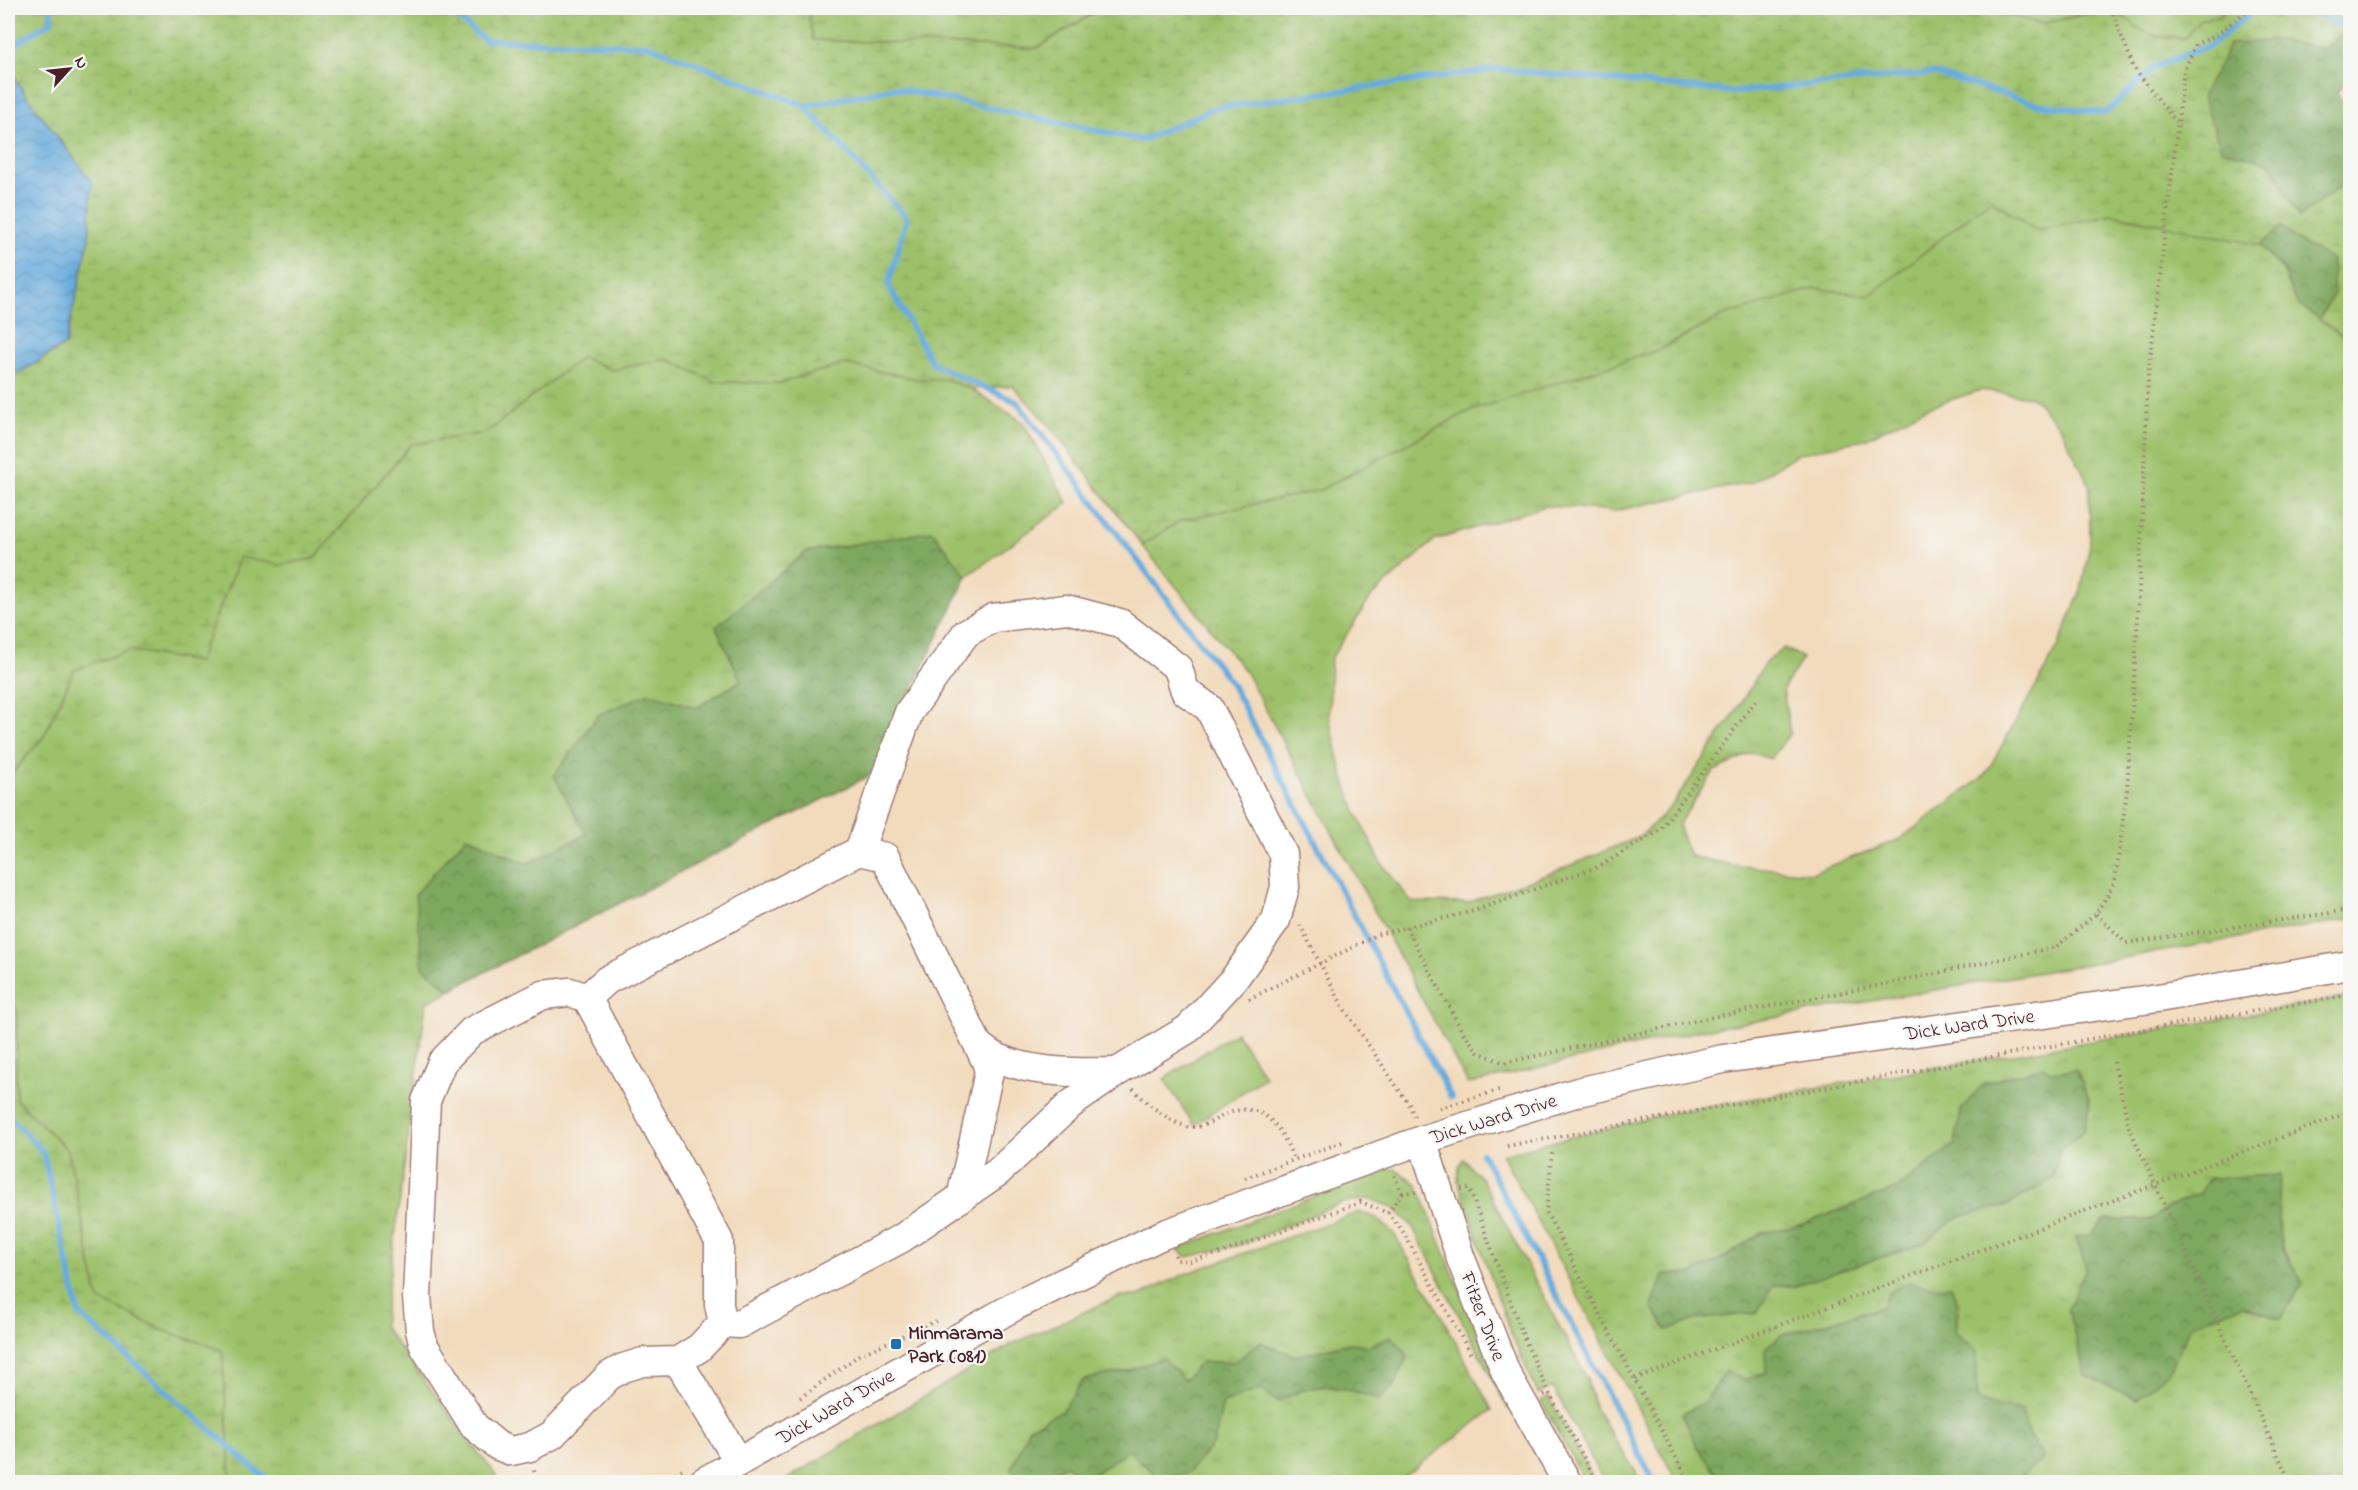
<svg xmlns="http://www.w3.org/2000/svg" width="2358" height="1490" font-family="'Indie Flower',sans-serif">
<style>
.grass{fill:url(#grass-tufts);stroke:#74704a;stroke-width:1.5;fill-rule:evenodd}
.forest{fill:url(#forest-crowns);stroke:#646344;stroke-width:1.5}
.wetland{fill:url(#wetland-marsh);stroke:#74704a;stroke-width:1.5}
.pitch{fill:#9dc16a;stroke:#74704a;stroke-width:1.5}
.water{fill:url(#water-waves);stroke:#596584;stroke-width:1.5}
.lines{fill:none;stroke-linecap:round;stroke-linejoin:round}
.stream{stroke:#68abdd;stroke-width:6}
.minor-casing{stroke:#9e7d74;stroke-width:31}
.path{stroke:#9e7d74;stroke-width:4;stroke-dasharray:1.5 4.5;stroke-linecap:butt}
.minor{stroke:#fff;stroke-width:28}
.poi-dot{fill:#1f6fb2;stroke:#f6f6f2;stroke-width:2}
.labels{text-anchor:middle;stroke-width:4.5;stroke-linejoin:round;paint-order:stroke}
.street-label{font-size:20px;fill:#4a1f2b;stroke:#f6f6f2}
.poi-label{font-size:20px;font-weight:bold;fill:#4a1f2b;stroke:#f6f6f2;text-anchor:start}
</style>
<defs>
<pattern id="grass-tufts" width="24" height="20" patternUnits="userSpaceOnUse" patternTransform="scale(1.5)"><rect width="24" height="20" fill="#9dc16a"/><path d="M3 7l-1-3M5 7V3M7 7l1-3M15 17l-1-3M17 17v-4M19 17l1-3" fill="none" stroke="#89a55c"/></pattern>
<pattern id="forest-crowns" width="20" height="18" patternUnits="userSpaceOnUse" patternTransform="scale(1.5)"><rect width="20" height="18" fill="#7ea75e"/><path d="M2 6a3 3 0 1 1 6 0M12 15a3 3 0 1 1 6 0" fill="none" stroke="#69874e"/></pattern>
<pattern id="wetland-marsh" width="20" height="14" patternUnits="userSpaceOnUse" patternTransform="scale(1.5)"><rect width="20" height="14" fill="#9dc16a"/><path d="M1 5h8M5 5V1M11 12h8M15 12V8" fill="none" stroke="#89a55c"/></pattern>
<pattern id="water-waves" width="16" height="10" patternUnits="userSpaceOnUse" patternTransform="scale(1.5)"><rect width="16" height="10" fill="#68abdd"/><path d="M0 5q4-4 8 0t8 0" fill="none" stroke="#588bb3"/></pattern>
</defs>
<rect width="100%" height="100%" fill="#f6f6f2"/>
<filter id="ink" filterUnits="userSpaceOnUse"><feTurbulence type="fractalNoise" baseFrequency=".0167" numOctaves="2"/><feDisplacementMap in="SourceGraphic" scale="12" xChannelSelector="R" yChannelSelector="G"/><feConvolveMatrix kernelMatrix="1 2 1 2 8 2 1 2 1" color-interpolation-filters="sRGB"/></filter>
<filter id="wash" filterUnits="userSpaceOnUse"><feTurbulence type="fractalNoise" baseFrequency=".008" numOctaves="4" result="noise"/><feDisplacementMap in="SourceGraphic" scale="24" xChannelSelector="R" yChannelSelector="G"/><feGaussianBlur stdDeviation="1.35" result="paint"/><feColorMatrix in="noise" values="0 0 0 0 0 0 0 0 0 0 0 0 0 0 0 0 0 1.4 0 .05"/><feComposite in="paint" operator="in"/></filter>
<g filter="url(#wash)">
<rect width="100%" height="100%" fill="#f2dbbd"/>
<g class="grass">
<polygon points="808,8 1102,8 1037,48 813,40"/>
<polygon points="1983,8 2107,8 2041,24"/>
<path d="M2114,8H2225L2221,16L2199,20L2186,37C2155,43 2135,28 2114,8Z"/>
<path d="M1991,199L2036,231L2112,214L2260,245L2283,270L2297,303L2350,341V919L1703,1030L1468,1084L1245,671L1142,545L1181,520L1320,490L1467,412L1658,350L1723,316L1815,288L1869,296ZM1981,390L2032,397L2060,427L2089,484L2090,544L2081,590L2058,647L1985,775L1900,839L1812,873L1732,865L1690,856L1678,825L1714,771L1751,753L1771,759L1790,733L1783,689L1803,658L1784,648L1765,663L1738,708L1671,807L1641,836L1562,869L1467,903L1411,902L1381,862L1356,812L1343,776L1329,716L1331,658L1371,597L1435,540L1546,506L1614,511L1753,482L1797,454L1865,439L1926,408Z"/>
<polygon points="582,357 612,370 667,359 716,382 779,383 844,364 917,379 946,379 971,389 1023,422 1068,503 967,576 931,531 741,681 696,708 649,693 554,776 587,834 527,864 467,836 423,967 450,990 426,1003 383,1326 501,1482 231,1482 222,1350 162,1330 98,1299 68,1150 16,1100 17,1010 8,1000 9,777 44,736 74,670 130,650 198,662 240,556 280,565 315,558 411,444 486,433"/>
<polygon points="2350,997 2350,1482 1677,1482 1502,1154 1679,1111"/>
<polygon points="1463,1159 1482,1179 1586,1377 1596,1410 1642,1482 1604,1482 1554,1389 1549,1388 1538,1394 1509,1329 1458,1182 1459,1166"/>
<polygon points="1385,1169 1395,1169 1417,1184 1495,1377 1511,1408 1508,1409 1412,1226 1393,1207 1369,1199 1344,1202 1240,1245 1187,1257 1177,1249"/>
<polygon points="1359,1212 1377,1218 1394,1234 1433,1300 1492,1410 1397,1482 782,1482 1010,1345 1120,1296 1138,1296 1185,1274"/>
<polygon points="1549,1397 1595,1482 1585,1482 1541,1401"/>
</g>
<g class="forest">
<polygon points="2350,30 2350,88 2344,85 2336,93 2350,108 2350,188 2338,188 2299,218 2271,164 2221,149 2201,96 2230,44 2281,40 2323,49"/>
<polygon points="2282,226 2295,239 2332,259 2334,294 2319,319 2297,303 2283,270 2260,245"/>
<polygon points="932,531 967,576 871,775 450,990 423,967 415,894 467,836 527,864 586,834 554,776 598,715 649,693 696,708 741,681 716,627 806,552"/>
<polygon points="2044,1067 2050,1072 2076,1069 2090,1101 2084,1131 2059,1151 2054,1178 2008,1205 1958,1217 1922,1244 1794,1286 1773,1285 1757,1313 1695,1320 1667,1330 1652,1307 1664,1274 1691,1274 1725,1257 1760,1233 1798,1226 1897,1188 1955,1144 1961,1110 1984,1083"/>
<polygon points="2280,1175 2278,1222 2282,1248 2303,1283 2281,1319 2243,1305 2192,1324 2170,1370 2137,1399 2085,1375 2068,1309 2086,1268 2076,1237 2090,1235 2106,1219 2150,1220 2176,1203 2200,1193 2209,1178"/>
<polygon points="1909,1282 1929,1287 1951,1286 1959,1306 1955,1332 1977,1351 1977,1399 1997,1407 2021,1409 2029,1436 2044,1458 2023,1474 2020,1482 1722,1482 1698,1448 1682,1414 1705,1402 1726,1371 1744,1380 1766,1373 1765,1348 1782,1335 1882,1307 1889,1292"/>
<path d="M1391,1336L1408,1355L1394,1385L1380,1400C1339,1386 1317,1378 1278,1402L1261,1389L1223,1403L1214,1443L1188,1473L1160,1479L1128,1450L1084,1481L1066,1465L1032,1482H1027L1011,1470L1029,1427L1062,1411L1083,1380L1127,1371L1163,1358L1184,1380L1201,1362H1235L1260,1342L1296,1356L1350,1343L1369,1346Z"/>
</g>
<g class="wetland">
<path d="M8,8H808L813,40L1037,48L1102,8H1983L2041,24L2114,8C2135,28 2155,43 2186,37L2199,20L2221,16L2225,8H2350L2342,33L2323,49L2281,40L2230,44L2202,96L2221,149L2271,164L2299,218L2338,188H2350V341L2319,319L2334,294L2332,259L2295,239L2282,226L2260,245L2112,214L2036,231L1991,199L1869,296L1815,288L1723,316L1658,350L1467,412L1320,490L1181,520L1142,545L1047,423L1013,386L971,389L946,379H917L844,364L779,383L716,382L667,359L612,370L582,357L486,433L411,444L315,558L280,565L240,557L198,662L130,650L74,670L44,736L9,777L8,788V380L65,345L89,239L25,94L8,66Z"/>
<polygon points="8,1000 17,1009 16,1100 68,1150 98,1299 162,1330 222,1350 231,1482 8,1482"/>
</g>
<polygon class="pitch" points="1236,1032 1265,1077 1194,1125 1164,1079"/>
<polygon class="water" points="8,66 25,94 92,182 89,239 65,345 8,380 8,269 13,254 8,241"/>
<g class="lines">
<g class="stream">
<polyline points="445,8 485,40 648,45 805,106 895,88 1142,140 1215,108 1497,69 1735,92 1933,73 2037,104 2106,113 2154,67 2211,45 2251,13 2279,8"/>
<polyline points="2309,8 2337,24 2350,21"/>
<polyline points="8,49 52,21 50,8"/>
<polyline points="805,106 907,218 888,285 933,364 1017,402 1231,683 1451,1097"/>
<polyline points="8,1115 43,1152 79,1314 270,1482"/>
<polyline points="1482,1153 1654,1482"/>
</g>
</g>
</g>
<g filter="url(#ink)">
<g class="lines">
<defs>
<g id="minor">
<polyline points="587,998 607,980 859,851 885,857 986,1061 989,1072 961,1198"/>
<path d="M982,1048C1014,1074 1076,1073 1117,1072"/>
<polyline points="1422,1140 1461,1259 1506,1373 1567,1482"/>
<polyline points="723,1323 699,1348 678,1361 643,1362 623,1368 609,1376 552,1435 530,1447 511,1451 498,1446 474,1426 424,1346 420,1331 417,1297 426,1101 442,1062 472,1031 543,995 570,992 587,998 719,1241 719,1305 723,1323 739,1324 902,1238 998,1172 1071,1104 1117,1072 1188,1029 1234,979 1276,920 1285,887 1283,854 1209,708 1185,691 1178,668 1120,623 1066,609 993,618 966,633 909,712 859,851"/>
<polyline points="678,1361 739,1462"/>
<polyline points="703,1482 1015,1306 1162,1235 1422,1140 1578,1092 1723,1059 2158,998 2350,965"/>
</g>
</defs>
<use href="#minor" class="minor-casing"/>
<g class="path">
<polyline points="2033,8 2054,8"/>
<polyline points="2111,8 2134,68 2176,122"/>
<polyline points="2096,914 2126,943 2350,910"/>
<polyline points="1300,925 1343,1007 1410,1106 1415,1119"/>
<polyline points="1406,927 1462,1031 1478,1052 1504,1063 1713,1017 1887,984 2056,947 2096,914 2115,882 2127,790 2138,615 2148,377 2184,71 2196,44 2217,35 2250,8"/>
<polyline points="1249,999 1379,934 1474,911 1600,866 1660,830 1756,700"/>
<polyline points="2114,1062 2129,1127 2290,1482"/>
<path d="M1133,1089C1144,1101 1173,1125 1189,1127C1204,1128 1212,1121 1224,1115C1263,1097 1281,1128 1294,1159"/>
<polyline points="1440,1108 1499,1090"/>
<polyline points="1507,1146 2106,1036 2350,995"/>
<polyline points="1552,1153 1546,1212 1689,1482"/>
<polyline points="1245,1178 1345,1141"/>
<polyline points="1461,1189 1469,1188 1524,1338 1549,1393"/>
<polyline points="1402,1193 1416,1192"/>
<polyline points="1388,1213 1402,1193 1394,1175"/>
<polyline points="1175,1255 1177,1260 1190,1261 1221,1253 1361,1202 1388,1213 1402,1230 1472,1356"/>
<polyline points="1635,1379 2350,1112"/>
<polyline points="1544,1395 1549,1393 1597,1482"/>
<polyline points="800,1398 859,1355 936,1321"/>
<polyline points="531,1482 535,1479 534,1470"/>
<polyline points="660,1482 683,1469"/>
</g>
<use href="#minor" class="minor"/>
</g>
</g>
<rect class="poi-dot" x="890" y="1338" width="12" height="12" rx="3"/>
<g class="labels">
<g class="street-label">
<text transform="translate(1969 1024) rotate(-8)" y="7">Dick Ward Drive</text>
<text transform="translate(1493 1118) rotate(-17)" y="7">Dick Ward Drive</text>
<text transform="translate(1484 1316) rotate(69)" y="7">Fitzer Drive</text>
<text transform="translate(835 1406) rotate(-30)" y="7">Dick Ward Drive</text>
</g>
<g class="poi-label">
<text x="908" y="1339">Minmarama<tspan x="908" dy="23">Park (081)</tspan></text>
</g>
</g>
<rect width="2358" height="1490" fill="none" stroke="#f6f6f2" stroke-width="30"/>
<g transform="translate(69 69) rotate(63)" stroke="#f6f6f2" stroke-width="4.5" paint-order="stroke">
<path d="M0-4.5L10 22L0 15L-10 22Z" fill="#4a1f2b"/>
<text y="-9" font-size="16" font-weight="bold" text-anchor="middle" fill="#4a1f2b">N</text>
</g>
</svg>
